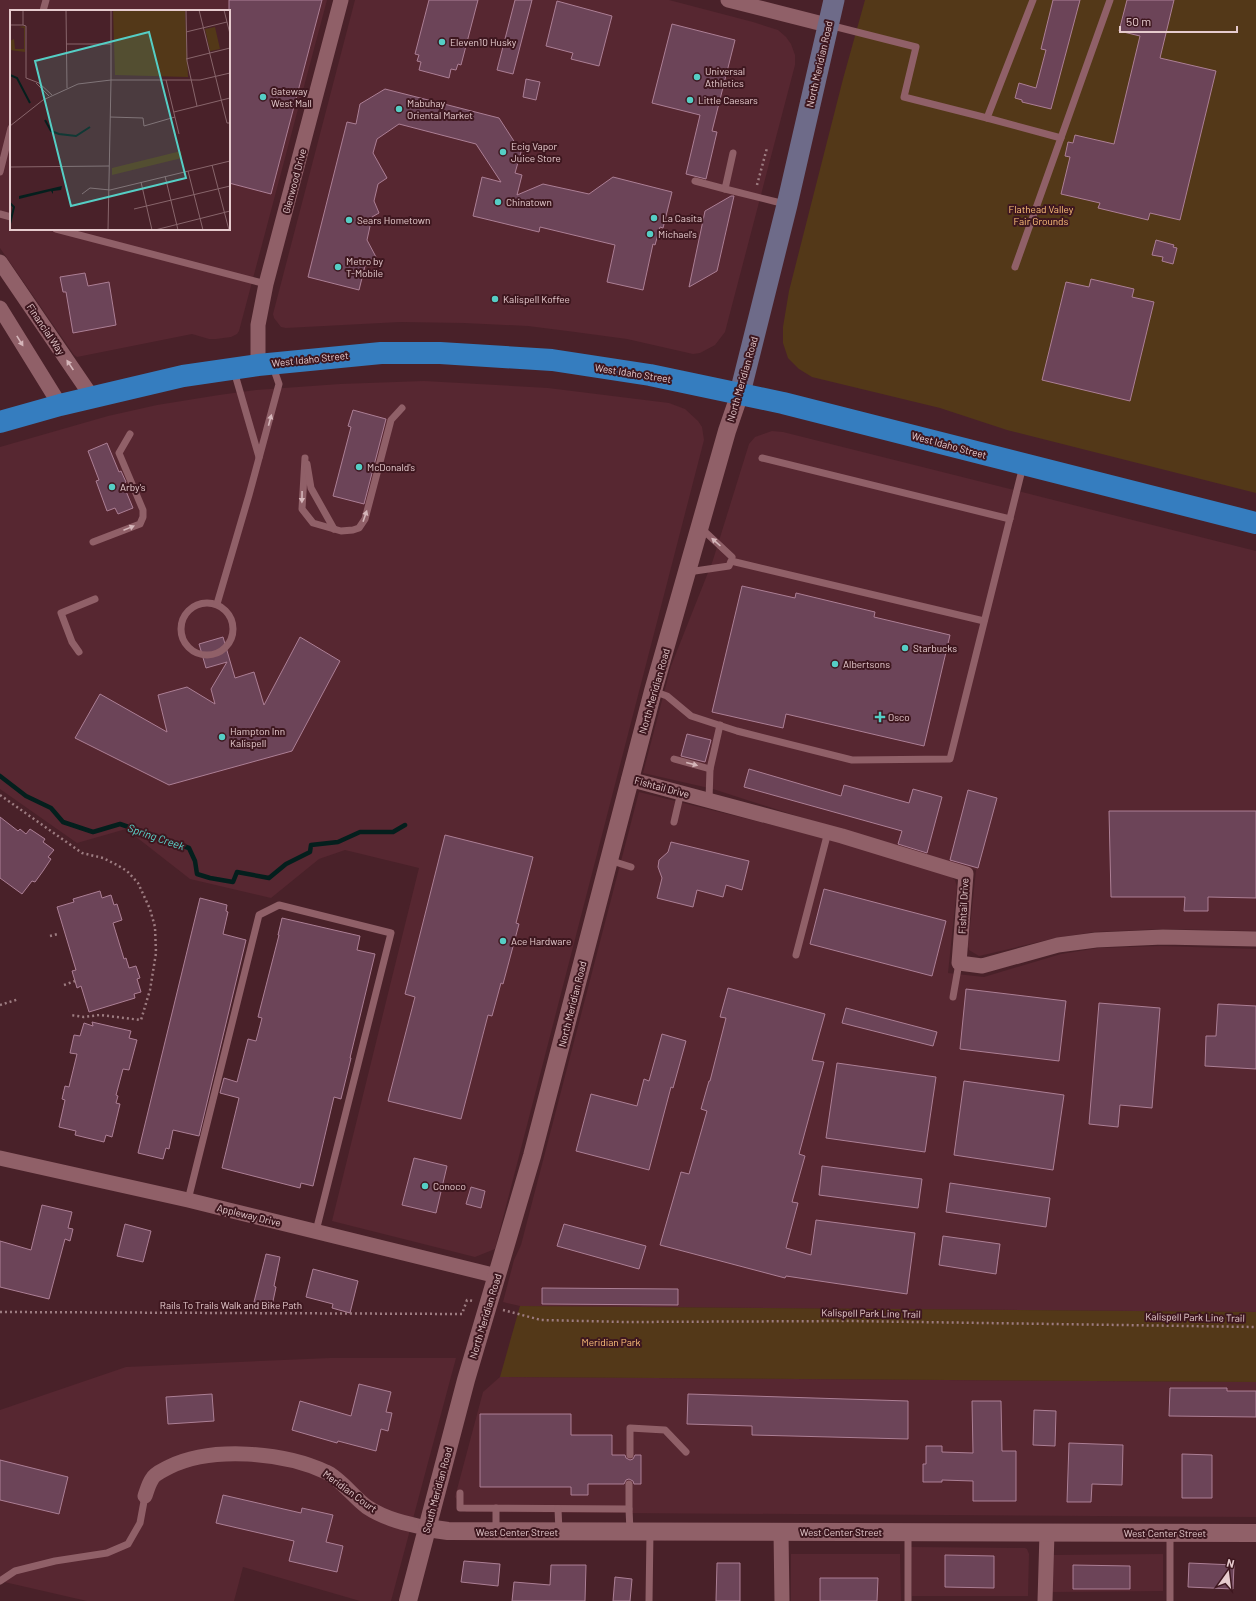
<svg xmlns="http://www.w3.org/2000/svg" width="1256" height="1601" font-family="Barlow,sans-serif">
<style>
.built{fill:#572731;fill-rule:evenodd}
.green{fill:#533818}
.lines{fill:none;stroke-linecap:round;stroke-linejoin:round}
.stream{stroke:#041f1d;stroke-width:4.5}
.building{fill:#6c4458;stroke:#ac7f95}
.path{stroke:#9d7c81;stroke-width:2.5;stroke-dasharray:2 3;stroke-linecap:butt}
.service{stroke:#906068;stroke-width:7}
.minor{stroke:#906068;stroke-width:15}
.tertiary{stroke:#906068;stroke-width:18}
.secondary{stroke:#6e6b89;stroke-width:21}
.trunk{stroke:#357dbf;stroke-width:22}
.oneway{fill:#d5b6ba}
.poi-dot{fill:#55cec5;stroke:#3e171f;stroke-width:1.5}
.labels{text-anchor:middle;stroke-width:4;stroke-linejoin:round;paint-order:stroke}
.poi-label{font-size:10px;fill:#e6cbce;stroke:#3e171f;text-anchor:start}
.street-label{font-size:10px;fill:#e6cbce;stroke:#3e171f}
.park-label{font-size:10px;fill:#fec07b;stroke:#3e171f}
.water-label{font-size:11px;font-style:italic;fill:#5ad9cf;stroke:#3e171f}
.inset-river{fill:none;stroke:#041f1d;stroke-width:2}
.inset-road{fill:none;stroke:#88656b;stroke-width:1}
.view{fill:#55cec5;fill-opacity:0.15;stroke:#55cec5;stroke-width:2}
.inset-edge{fill:none;stroke:#e6cbce;stroke-width:2}
</style>
<rect width="100%" height="100%" fill="#492129"/>
<g class="built">
<path d="M0,0H327L239,331L237,334L231,337L216,339H209L192,334L77,357L74,355L0,248ZM11,11H229V229H11Z"/>
<polygon points="355,0 669,0 753,22 778,30 786,37 791,44 795,55 795,65 725,332 715,345 700,353 693,354 627,339 575,332 528,326 464,323 400,322 286,328 281,327 274,318 273,314"/>
<polygon points="424,381 548,388 669,403 685,409 698,421 702,427 704,440 495,1249 475,1257 332,1221 419,868 345,850 319,859 271,898 190,879 126,829 77,843 0,789 0,447 108,416 157,405 219,395 256,390 340,384"/>
<polygon points="772,431 783,432 1256,551 1256,931 1162,929 1094,932 1056,938 979,956 969,950 968,946 976,870 893,847 713,789 643,773 671,666 713,560 749,444 755,437"/>
<polygon points="639,792 840,842 950,876 955,880 957,887 948,973 984,977 1061,954 1098,948 1161,946 1256,949 1256,1312 520,1306 503,1302 514,1260 521,1245"/>
<polygon points="330,1358 456,1358 391,1601 360,1601 243,1567 234,1601 87,1601 0,1581 0,1410 126,1367"/>
<polygon points="500,1377 1256,1382 1256,1517 466,1512 455,1497 483,1392"/>
<polygon points="911,1547 1025,1548 1027,1549 1029,1554 1028,1596 912,1596"/>
<polygon points="791,1554 900,1554 901,1601 791,1601"/>
<polygon points="1163,1554 1163,1591 1052,1592 1052,1555"/>
</g>
<g class="green">
<polygon points="865,0 1256,0 1256,493 1007,430 940,408 812,377 799,369 788,358 783,343 783,327 789,291 843,79"/>
<polygon points="520,1306 1256,1312 1256,1382 500,1377"/>
</g>
<g class="lines">
<polyline class="stream" points="0,776 26,796 51,808 63,822 93,832 120,824 189,848 195,861 197,874 210,878 233,882 237,872 269,878 286,864 310,852 311,845 338,842 360,832 393,832 405,825"/>
</g>
<g class="building">
<polygon points="229,0 322,0 271,194 229,183"/>
<polygon points="429,0 478,0 461,65 458,64 456,70 451,69 449,78 419,70 421,62 417,61 419,55 415,54"/>
<polygon points="515,0 532,0 513,74 497,70"/>
<polygon points="1053,0 1080,0 1051,109 1022,102 1022,100 1015,98 1019,83 1036,88 1046,50 1041,49"/>
<polygon points="1127,0 1174,0 1160,58 1216,71 1180,220 1150,213 1148,220 1098,208 1100,203 1061,194 1070,157 1065,156 1068,142 1073,143 1075,135 1114,144 1140,36 1119,31"/>
<polygon points="557,1 612,16 599,66 571,59 573,53 546,46"/>
<polygon points="672,24 735,40 712,131 717,132 706,179 686,174 700,115 652,103"/>
<polygon points="526,79 540,82 536,100 523,97"/>
<polygon points="385,89 499,118 521,152 515,173 522,175 517,195 543,184 589,194 613,177 672,192 663,228 660,227 655,245 653,244 643,290 607,282 615,245 540,227 539,232 473,216 482,177 501,182 476,144 399,124 377,139 373,153 387,178 378,184 374,201 379,213 372,217 367,240 376,257 366,262 359,290 308,277 347,122 356,124 360,104"/>
<polygon points="731,196 734,196 717,271 689,287 705,211"/>
<polygon points="1156,240 1174,245 1173,247 1177,248 1173,264 1162,261 1163,257 1152,255"/>
<polygon points="85,273 88,286 109,282 116,325 73,333 66,292 63,292 60,277"/>
<polygon points="1091,279 1134,289 1132,297 1154,302 1130,401 1042,380 1066,282 1089,287"/>
<polygon points="353,410 386,419 364,504 333,496 351,427 348,426"/>
<polygon points="107,443 119,472 121,471 126,482 123,484 133,508 118,514 115,508 107,511 96,481 99,480 88,451"/>
<polygon points="742,586 795,598 796,593 875,612 874,617 950,635 924,746 786,714 783,728 712,712"/>
<polygon points="223,637 235,678 254,672 264,705 300,637 340,661 292,751 169,785 75,738 100,694 167,732 158,695 187,687 215,704 211,689 227,662 206,668 199,644"/>
<polygon points="687,734 711,740 705,762 681,756"/>
<polygon points="749,769 841,796 844,785 909,803 913,789 942,797 927,853 898,844 902,831 744,787"/>
<polygon points="968,790 997,798 978,868 950,860"/>
<polygon points="1109,811 1256,811 1256,898 1208,897 1208,911 1184,911 1185,897 1111,897"/>
<polygon points="0,817 18,831 20,829 26,834 30,829 45,839 43,842 54,850 48,857 51,859 43,871 35,882 32,881 22,894 0,878"/>
<polygon points="445,835 533,857 516,923 519,924 503,984 501,983 492,1016 488,1015 461,1119 388,1101 415,997 405,994"/>
<polygon points="671,842 749,861 742,890 726,885 723,897 697,890 693,907 657,898 662,878 658,867 659,860 668,852"/>
<polygon points="824,889 946,921 932,976 810,944"/>
<polygon points="100,891 102,898 111,895 114,905 117,904 122,920 113,923 124,959 126,958 129,968 136,966 140,978 137,979 141,992 134,994 135,998 89,1012 81,986 77,988 75,981 72,971 76,970 57,907 74,902 73,899"/>
<polygon points="200,898 227,905 226,911 228,912 223,934 246,940 199,1136 173,1130 169,1149 166,1148 163,1159 138,1153"/>
<polygon points="282,918 360,936 357,950 375,954 350,1058 351,1058 341,1099 334,1097 313,1186 301,1183 300,1188 222,1168 239,1098 220,1093 224,1078 237,1082 248,1039 256,1041 262,1018 258,1017 279,935 278,935"/>
<polygon points="728,988 825,1014 812,1060 824,1062 799,1154 805,1156 792,1202 798,1203 786,1248 811,1255 816,1220 915,1233 907,1294 786,1276 785,1278 660,1245 681,1172 689,1174 707,1111 701,1109 709,1081 710,1081 726,1018 720,1017"/>
<polygon points="966,989 1066,1001 1059,1061 960,1049"/>
<polygon points="1099,1003 1160,1008 1152,1108 1120,1105 1118,1127 1089,1124"/>
<polygon points="1218,1004 1256,1006 1256,1069 1205,1066 1206,1036 1216,1036"/>
<polygon points="846,1008 937,1032 933,1046 842,1023"/>
<polygon points="92,1022 131,1031 129,1038 137,1040 129,1070 123,1069 116,1095 118,1096 116,1103 120,1104 112,1137 106,1135 104,1142 75,1135 76,1131 59,1127 65,1100 62,1099 65,1086 69,1087 77,1054 70,1053 74,1035 80,1036 84,1023 93,1026"/>
<polygon points="662,1034 686,1041 673,1088 671,1087 649,1170 576,1151 591,1094 637,1106 644,1079 649,1081"/>
<polygon points="837,1063 936,1077 925,1152 826,1138"/>
<polygon points="964,1081 1064,1095 1053,1170 954,1155"/>
<polygon points="414,1158 447,1166 436,1213 402,1205"/>
<polygon points="822,1166 922,1179 918,1208 819,1195"/>
<polygon points="950,1183 1050,1198 1046,1227 946,1212"/>
<polygon points="471,1187 485,1191 481,1208 466,1204"/>
<polygon points="42,1205 72,1212 68,1228 73,1229 70,1241 65,1239 49,1299 0,1287 0,1241 31,1250"/>
<polygon points="125,1224 151,1231 143,1262 117,1256"/>
<polygon points="564,1224 646,1246 639,1269 557,1246"/>
<polygon points="943,1236 1000,1244 996,1274 939,1265"/>
<polygon points="266,1254 280,1257 274,1286 276,1287 272,1306 254,1302"/>
<polygon points="313,1269 358,1281 350,1313 332,1308 333,1304 306,1297"/>
<polygon points="542,1288 678,1289 678,1305 542,1304"/>
<polygon points="359,1384 391,1392 386,1412 392,1413 388,1431 381,1429 376,1451 338,1441 337,1443 292,1430 300,1401 351,1416"/>
<polygon points="1170,1388 1227,1388 1227,1391 1256,1391 1256,1417 1169,1416"/>
<polygon points="212,1394 214,1421 168,1424 166,1397"/>
<polygon points="688,1394 908,1401 908,1439 752,1435 752,1426 687,1424"/>
<polygon points="972,1401 1001,1401 1002,1451 1016,1451 1016,1501 973,1501 973,1481 942,1480 942,1482 923,1482 923,1464 926,1464 926,1446 942,1446 942,1452 973,1453"/>
<polygon points="1034,1410 1056,1411 1055,1446 1033,1445"/>
<polygon points="480,1414 571,1414 571,1435 612,1435 612,1455 625,1455 626,1458 630,1460 633,1459 635,1455 641,1455 641,1484 634,1484 633,1481 629,1479 626,1480 624,1484 588,1484 588,1495 571,1495 571,1487 480,1487"/>
<polygon points="1069,1443 1123,1445 1122,1485 1092,1484 1091,1502 1067,1502"/>
<polygon points="1182,1454 1212,1455 1212,1498 1182,1498"/>
<polygon points="0,1460 68,1477 59,1514 0,1500"/>
<polygon points="223,1495 301,1513 302,1508 333,1515 326,1542 343,1546 337,1572 289,1561 294,1541 216,1523"/>
<polygon points="945,1555 994,1556 994,1588 945,1587"/>
<polygon points="464,1561 500,1564 498,1586 461,1582"/>
<polygon points="717,1563 740,1563 740,1601 716,1601"/>
<polygon points="1189,1563 1234,1565 1233,1589 1188,1587"/>
<polygon points="551,1565 586,1565 585,1601 512,1601 514,1582 550,1585"/>
<polygon points="1073,1565 1130,1566 1130,1589 1073,1589"/>
<polygon points="615,1577 632,1579 630,1601 613,1601"/>
<polygon points="820,1578 878,1578 877,1601 820,1601"/>
</g>
<g class="lines">
<g class="path">
<polyline points="757,185 767,148"/>
<polyline points="0,795 82,853 103,858 117,865 127,871 138,883 150,909 155,927 156,953 150,990 141,1020 100,1015 84,1017 70,1015"/>
<polyline points="50,936 58,934"/>
<polyline points="64,985 75,981"/>
<polyline points="0,1005 19,999"/>
<polyline points="503,1310 541,1320 626,1322 849,1321 1256,1327"/>
<polyline points="0,1312 462,1314 467,1300 473,1301"/>
</g>
<g class="service">
<polyline points="1033,0 987,118 1061,138"/>
<polyline points="43,11 46,0"/>
<polyline points="829,25 916,47 904,97 987,118"/>
<polyline points="0,172 11,128"/>
<polyline points="695,181 725,189 733,153"/>
<polyline points="725,189 785,204"/>
<polyline points="0,214 11,217"/>
<polyline points="56,229 266,284"/>
<polyline points="1015,267 1110,0"/>
<polyline points="234,371 259,457"/>
<polyline points="305,458 302,509 313,523 341,531 353,530 359,528 365,519 391,420 402,408"/>
<polyline points="762,458 1010,519"/>
<polyline points="307,464 311,488 334,529"/>
<polyline points="701,528 732,557"/>
<polyline points="93,542 140,524 143,517 143,510 119,453 130,434"/>
<polyline points="688,572 729,566 731,561 984,621"/>
<circle cx="207" cy="629" r="26"/>
<polyline points="217,604 249,495 279,384 273,367"/>
<polyline points="79,652 72,642 61,613 95,599"/>
<polyline points="653,691 667,696 691,716 737,731 852,760 950,759 1023,466"/>
<polyline points="674,759 710,769"/>
<polyline points="709,800 710,769 720,725"/>
<polyline points="674,822 681,792"/>
<polyline points="609,860 631,867"/>
<polyline points="796,955 828,832"/>
<polyline points="953,997 959,963"/>
<polyline points="188,1200 259,915 279,905 391,933 316,1231"/>
<polyline points="630,1455 630,1428 665,1430 686,1452"/>
<polyline points="460,1493 460,1508 629,1509 629,1484"/>
<polyline points="558,1509 559,1531"/>
<polyline points="629,1509 630,1531"/>
<polyline points="496,1530 496,1508"/>
<polyline points="0,1581 15,1571 55,1561 107,1553 128,1544 140,1523 145,1496"/>
<polyline points="649,1601 650,1532"/>
<polyline points="908,1601 908,1533"/>
<polyline points="1170,1601 1170,1533"/>
</g>
<g class="minor">
<polyline points="728,0 827,25"/>
<polyline points="0,262 92,397"/>
<polyline points="0,308 60,405"/>
<polyline points="258,365 258,325 266,284 341,0"/>
<polyline points="629,779 842,836 966,874 959,963 982,966 1058,945 1096,940 1163,937 1256,939"/>
<polyline points="0,1158 188,1200 497,1276"/>
<path d="M145,1496C147,1490 149,1483 152,1479C155,1473 164,1470 169,1467C212,1446 283,1452 326,1472C340,1478 354,1498 367,1507C385,1519 407,1524 427,1528"/>
<polyline points="781,1532 782,1601"/>
<polyline points="1045,1601 1047,1533"/>
</g>
<g class="tertiary">
<polyline points="427,1528 448,1531 1256,1533"/>
<polyline points="408,1601 466,1380 532,1156 653,691 727,431 740,393"/>
</g>
<polyline class="secondary" points="740,393 787,205 834,0"/>
<polyline class="trunk" points="0,422 60,405 183,376 258,365 381,353 440,353 552,360 650,375 783,403 1256,523"/>
</g>
<defs><path id="oneway-solid" d="M-6-.8H1V-3.2L6.5 0L1 3.2V.8H-6Z"/></defs>
<g class="oneway">
<use href="#oneway-solid" transform="translate(20 341) rotate(58)"/>
<use href="#oneway-solid" transform="translate(70 365) rotate(-124)"/>
<use href="#oneway-solid" transform="translate(270 420) rotate(-75)"/>
<use href="#oneway-solid" transform="translate(302 497) rotate(91)"/>
<use href="#oneway-solid" transform="translate(365 516) rotate(-71)"/>
<use href="#oneway-solid" transform="translate(129 528) rotate(-22)"/>
<use href="#oneway-solid" transform="translate(716 542) rotate(-138)"/>
<use href="#oneway-solid" transform="translate(692 764) rotate(15)"/>
</g>
<g class="poi-dot">
<circle cx="442" cy="42" r="4"/>
<circle cx="697" cy="77" r="4"/>
<circle cx="263" cy="97" r="4"/>
<circle cx="690" cy="100" r="4"/>
<circle cx="399" cy="109" r="4"/>
<circle cx="503" cy="152" r="4"/>
<circle cx="498" cy="202" r="4"/>
<circle cx="654" cy="218" r="4"/>
<circle cx="349" cy="220" r="4"/>
<circle cx="650" cy="234" r="4"/>
<circle cx="338" cy="267" r="4"/>
<circle cx="495" cy="299" r="4"/>
<circle cx="359" cy="467" r="4"/>
<circle cx="112" cy="487" r="4"/>
<circle cx="905" cy="648" r="4"/>
<circle cx="835" cy="664" r="4"/>
<path d="M878 711h4v4h4v4h-4v4h-4v-4h-4v-4h4z"/>
<circle cx="222" cy="737" r="4"/>
<circle cx="503" cy="941" r="4"/>
<circle cx="425" cy="1186" r="4"/>
</g>
<g class="labels">
<g class="poi-label">
<text x="450" y="46">Eleven10 Husky</text>
<text x="705" y="75">Universal<tspan x="705" dy="12">Athletics</tspan></text>
<text x="271" y="95">Gateway<tspan x="271" dy="12">West Mall</tspan></text>
<text x="698" y="104">Little Caesars</text>
<text x="407" y="107">Mabuhay<tspan x="407" dy="12">Oriental Market</tspan></text>
<text x="511" y="150">Ecig Vapor<tspan x="511" dy="12">Juice Store</tspan></text>
<text x="506" y="206">Chinatown</text>
<text x="662" y="222">La Casita</text>
<text x="357" y="224">Sears Hometown</text>
<text x="658" y="238">Michael's</text>
<text x="346" y="265">Metro by<tspan x="346" dy="12">T-Mobile</tspan></text>
<text x="503" y="303">Kalispell Koffee</text>
<text x="367" y="471">McDonald's</text>
<text x="120" y="491">Arby's</text>
<text x="913" y="652">Starbucks</text>
<text x="843" y="668">Albertsons</text>
<text x="888" y="721">Osco</text>
<text x="230" y="735">Hampton Inn<tspan x="230" dy="12">Kalispell</tspan></text>
<text x="511" y="945">Ace Hardware</text>
<text x="433" y="1190">Conoco</text>
</g>
<g class="street-label">
<text transform="translate(819 64) rotate(-77)" y="4">North Meridian Road</text>
<text transform="translate(294 181) rotate(-75)" y="4">Glenwood Drive</text>
<text transform="translate(46 329) rotate(56)" y="4">Financial Way</text>
<text transform="translate(310 359) rotate(-6)" y="4">West Idaho Street</text>
<text transform="translate(633 373) rotate(9)" y="4">West Idaho Street</text>
<text transform="translate(742 379) rotate(-74)" y="4">North Meridian Road</text>
<text transform="translate(949 445) rotate(15)" y="4">West Idaho Street</text>
<text transform="translate(654 691) rotate(-74)" y="4">North Meridian Road</text>
<text transform="translate(662 787) rotate(15)" y="4">Fishtail Drive</text>
<text transform="translate(963 906) rotate(-87)" y="4">Fishtail Drive</text>
<text transform="translate(572 1004) rotate(-76)" y="4">North Meridian Road</text>
<text transform="translate(249 1215) rotate(14)" y="4">Appleway Drive</text>
<text x="231" y="1309">Rails To Trails Walk and Bike Path</text>
<text transform="translate(871 1313) rotate(1)" y="4">Kalispell Park Line Trail</text>
<text transform="translate(485 1316) rotate(-73)" y="4">North Meridian Road</text>
<text transform="translate(1195 1317) rotate(1)" y="4">Kalispell Park Line Trail</text>
<text transform="translate(437 1490) rotate(-75)" y="4">South Meridian Road</text>
<text transform="translate(350 1491) rotate(36)" y="4">Meridian Court</text>
<text x="517" y="1536">West Center Street</text>
<text x="841" y="1536">West Center Street</text>
<text x="1165" y="1537">West Center Street</text>
</g>
<g class="park-label">
<text x="1041" y="213">Flathead Valley<tspan x="1041" dy="12">Fair Grounds</tspan></text>
<text x="611" y="1346">Meridian Park</text>
</g>
<g class="water-label">
<text transform="translate(156 837) rotate(19)" y="4">Spring Creek</text>
</g>
</g>
<g transform="translate(10 10)">
<rect width="220" height="220" fill="#492129"/>
<path d="M103,0H175L178,67L105,65ZM15,16V42L0,40V31L4,29L5,39H14V18L9,17ZM205,17L210,39L200,41L195,19ZM171,141L172,148L102,165V158Z" fill="#533818"/>
<path d="M52,176L51,180L43,181V184L41,181L9,189V186Z" fill="#041f1d"/>
<path class="inset-river" d="M0,65L7,68L20,93M35,110L41,121L49,124L66,126L80,117M0,193L4,197L0,214"/>
<path class="inset-road" d="M56,0L57,78M101,0V70M176,0L177,51L187,96M189,0L217,113H220M214,0L220,24M0,15H13M13,15L16,16V68L29,73L42,85M13,15V0M176,22L217,12M56,34H101M176,49L220,38M156,70L169,124M26,73L39,86M164,102L220,88M100,107L133,108L134,116L165,107M0,116L33,90L68,74L101,70H190L220,63M202,155L219,220M0,157L99,156M178,161L193,220M155,166L168,220M131,172L142,220M72,184L80,178L100,180L220,151M124,199L220,176M98,220L101,70M145,220L220,201"/>
<path class="view" d="M139,22L176,168L61,196L25,51Z"/>
<rect width="220" height="220" class="inset-edge"/>
</g>
<g transform="translate(1228 1573) rotate(14)" stroke="#3e171f" stroke-width="3" paint-order="stroke">
<path d="M0-3L7 15L0 10L-7 15Z" fill="#e6cbce"/>
<text y="-6" font-size="11" font-weight="bold" text-anchor="middle" fill="#e6cbce">N</text>
</g>
<path d="M1120 26v6h117v-6" fill="none" stroke="#e6cbce" stroke-width="2"/>
<text x="1126" y="26" font-size="12" fill="#e6cbce" stroke="#3e171f" stroke-width="3" paint-order="stroke">50 m</text>
</svg>
